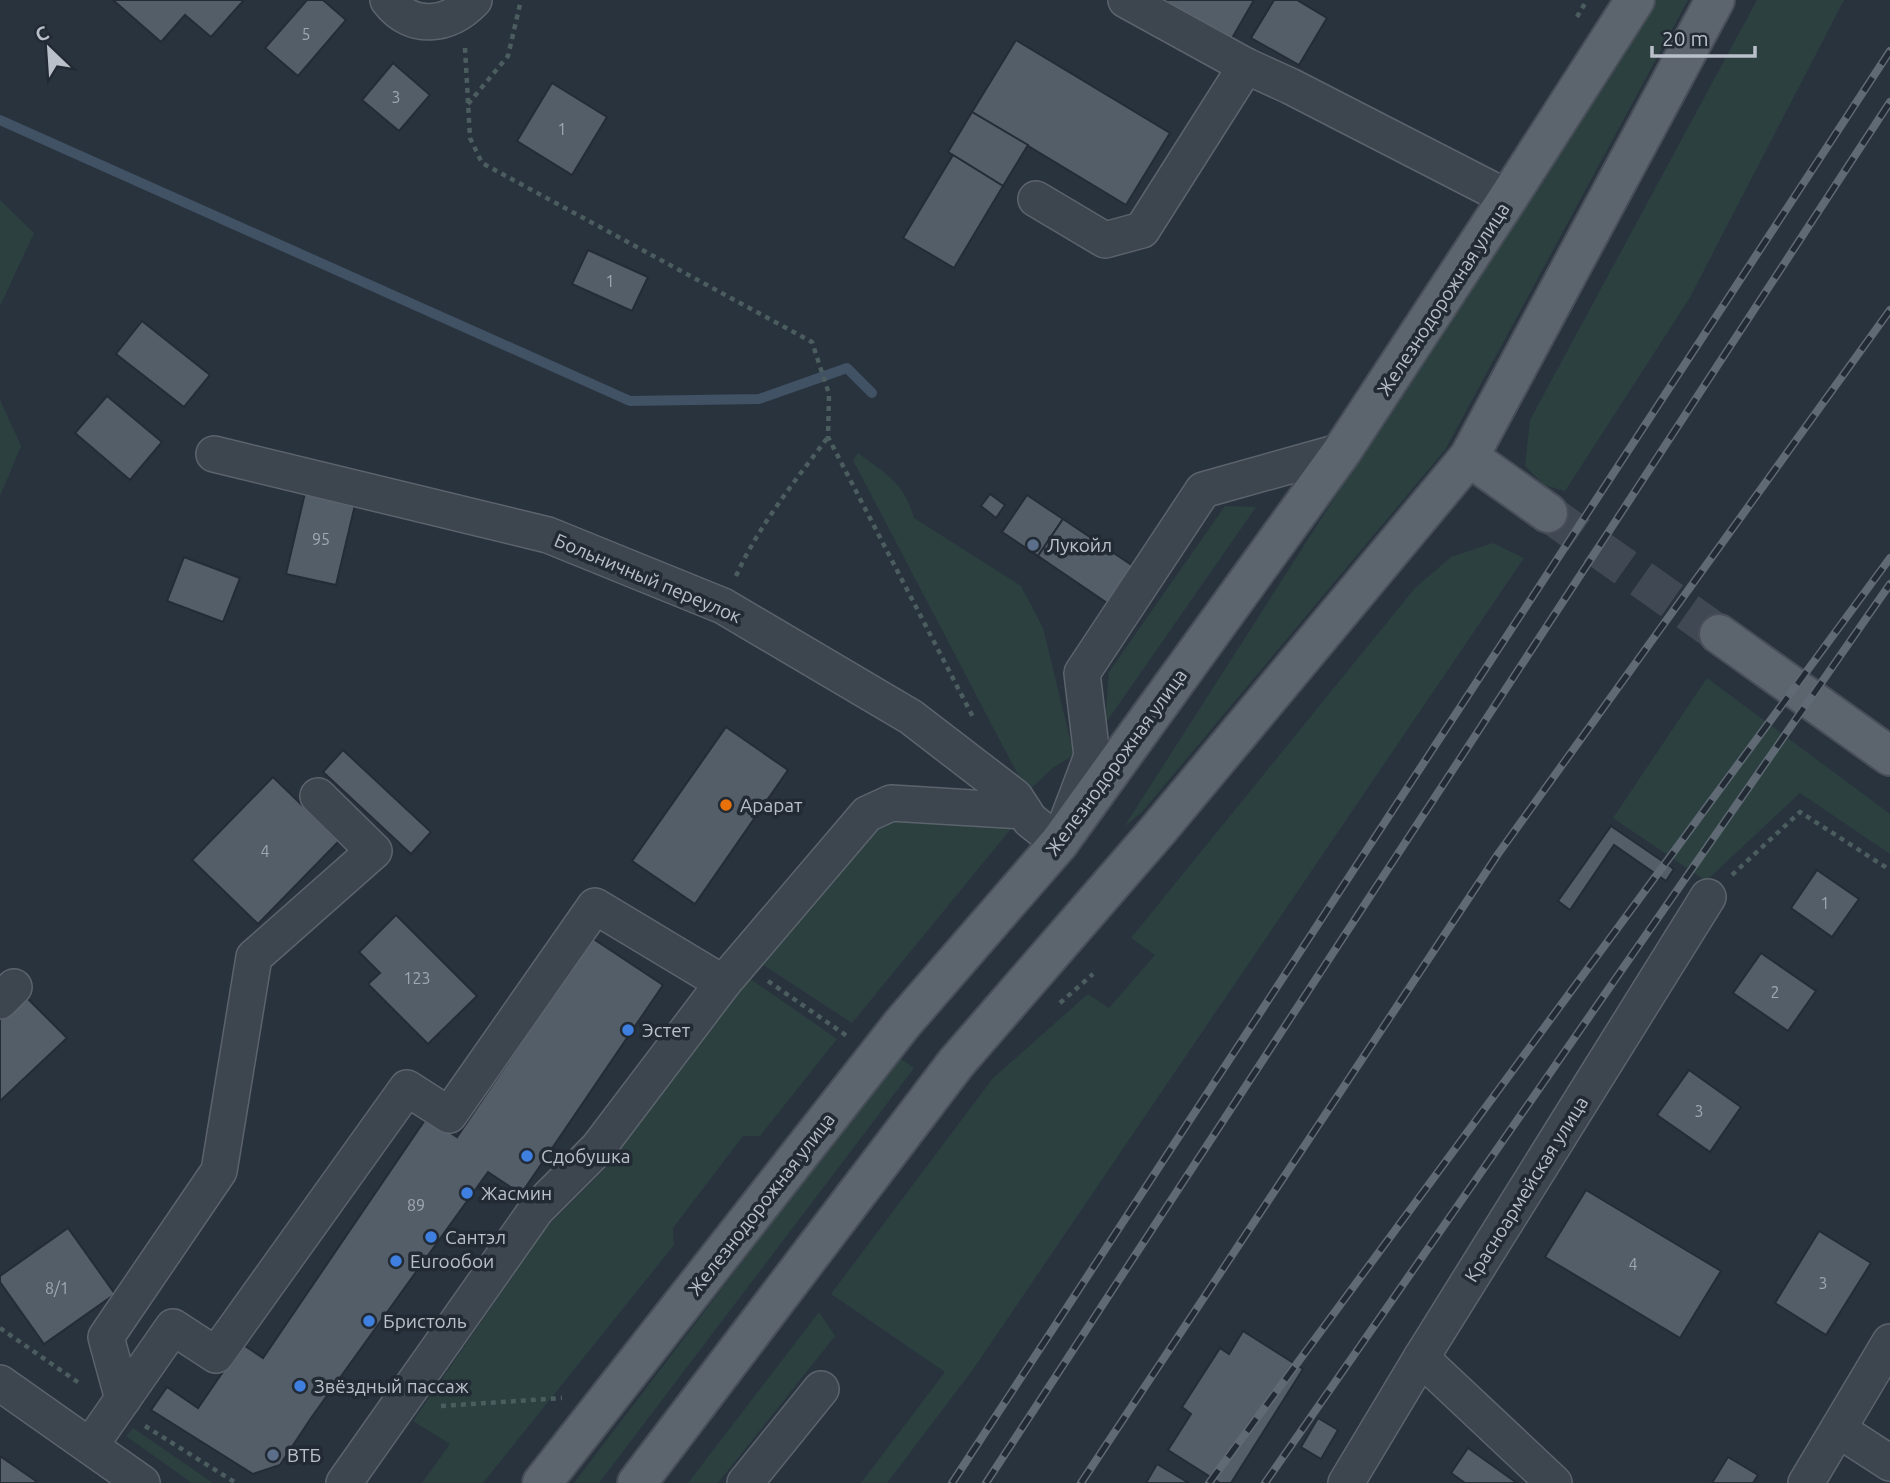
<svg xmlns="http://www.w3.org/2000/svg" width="1890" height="1483" font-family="Ubuntu,sans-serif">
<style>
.green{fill:#2c4040}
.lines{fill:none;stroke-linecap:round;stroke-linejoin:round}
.stream{stroke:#415265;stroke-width:10}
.building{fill:#535e69;stroke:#242c36;stroke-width:2}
.major-tunnel{stroke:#3f4853;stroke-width:38;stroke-dasharray:38 19;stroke-linecap:butt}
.minor-casing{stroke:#5b636c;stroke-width:38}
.major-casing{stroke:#474e58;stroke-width:42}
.path{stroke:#4b5d5e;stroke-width:4.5;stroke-dasharray:5 5;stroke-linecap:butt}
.minor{stroke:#3d454e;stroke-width:35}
.major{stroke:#5c646e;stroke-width:38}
.rail-casing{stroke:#606a75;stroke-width:8}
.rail{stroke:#222a34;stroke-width:5;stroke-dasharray:16;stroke-linecap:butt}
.service-dot{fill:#5c6f8a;stroke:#222a34;stroke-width:2.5}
.food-dot{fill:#e8710a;stroke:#222a34;stroke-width:2.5}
.shop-dot{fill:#3f7fe0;stroke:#222a34;stroke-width:2.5}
.labels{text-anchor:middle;stroke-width:7;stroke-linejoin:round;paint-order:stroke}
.number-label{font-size:16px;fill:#a0a8b1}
.street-label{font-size:19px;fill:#bac0c9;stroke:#222a34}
.poi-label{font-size:19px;fill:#bac0c9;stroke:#222a34;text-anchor:start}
</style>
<rect width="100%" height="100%" fill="#29333e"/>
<g class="green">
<polygon points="1653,0 1688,0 1445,450 1142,812 1124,827"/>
<polygon points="1757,0 1844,0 1689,299 1565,491 1544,485 1525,466 1530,420"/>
<polygon points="0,200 34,233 0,306"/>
<polygon points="0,400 21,446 0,496"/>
<path d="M858,453C887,475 903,481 914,518L1021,586L1043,628L1074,755L1054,767L1027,792L853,460Z"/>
<polygon points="1225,506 1256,507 1105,724 1109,672"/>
<polygon points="1493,543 1524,558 974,1368 887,1483 861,1483 945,1372 831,1294 993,1078 1088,994 1109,1008 1155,955 1131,938 1415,588 1451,557"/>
<polygon points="1707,678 1890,814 1890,854 1800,793 1706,881 1613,818"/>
<polygon points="886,818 1014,825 852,1023 759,962"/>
<polygon points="746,976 837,1039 760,1136 743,1136 673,1228 674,1245 483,1483 422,1483 450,1444 413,1421 545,1229 607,1167"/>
<polygon points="898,1057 914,1068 599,1483 574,1483"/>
<polygon points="819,1312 835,1336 718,1483 688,1483"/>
<polygon points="133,1428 210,1481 213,1483 192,1483 126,1436"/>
</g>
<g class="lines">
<polyline class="stream" points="0,120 630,401 759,399 847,368 872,393"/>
</g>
<g class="building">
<polygon points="113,0 244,0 211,37 185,15 161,42"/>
<polygon points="307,0 323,0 346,20 298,76 265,48"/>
<polygon points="1163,0 1254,0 1231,40"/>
<polygon points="1274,0 1297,0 1327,18 1299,65 1251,38"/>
<polygon points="1016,40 1170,133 1126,205 972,112"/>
<polygon points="393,63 430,95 399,131 362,100"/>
<polygon points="552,83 607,117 572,175 517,141"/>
<polygon points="972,112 1028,145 1003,186 948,152"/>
<polygon points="953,155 1003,186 954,268 903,238"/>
<polygon points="588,250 648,277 632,311 572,284"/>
<polygon points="142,321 210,375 184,407 116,354"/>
<polygon points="107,396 162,442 130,480 75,433"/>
<polygon points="305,493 355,505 336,585 286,574"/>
<polygon points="990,494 1005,505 996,518 981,506"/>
<polygon points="1027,495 1063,519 1038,556 1002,532"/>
<polygon points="1063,519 1139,570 1113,607 1038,556"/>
<polygon points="184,557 240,578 223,622 167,601"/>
<polygon points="726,727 788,770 695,904 632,861"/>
<polygon points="343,750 431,832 411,854 323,772"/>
<polygon points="273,777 339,841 258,924 192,860"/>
<polygon points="1611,826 1674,869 1666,881 1614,845 1570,910 1558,901"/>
<polygon points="1817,870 1859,899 1832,937 1791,908"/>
<polygon points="396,915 477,996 428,1044 368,984 380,973 359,952"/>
<polygon points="592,938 663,985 521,1194 488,1172 311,1418 280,1465 253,1474 151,1410 167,1387 198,1408 242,1344 263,1358 427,1117 457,1137"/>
<polygon points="1761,953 1816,991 1788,1031 1733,993"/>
<polygon points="24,995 67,1038 0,1101 0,1020"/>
<polygon points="1689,1070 1741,1107 1710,1152 1657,1115"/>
<polygon points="1586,1190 1721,1271 1680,1338 1545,1257"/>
<polygon points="68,1228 115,1294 44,1344 0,1282 0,1276"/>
<polygon points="1819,1231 1871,1263 1826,1335 1775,1303"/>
<polygon points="1243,1331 1303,1369 1231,1483 1220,1483 1168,1450 1191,1414 1182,1407 1220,1348 1229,1354"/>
<polygon points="1318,1418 1338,1430 1321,1459 1301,1447"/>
<polygon points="1468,1448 1517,1483 1465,1483 1451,1473"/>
<polygon points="0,1456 36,1481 35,1483 0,1483"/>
<polygon points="1728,1457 1758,1475 1753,1483 1712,1483"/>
<polygon points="1157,1464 1189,1483 1146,1483"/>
</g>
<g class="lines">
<polyline class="major-tunnel" points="1548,513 1719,634"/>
<defs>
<g id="minor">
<path d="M388,0C412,32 449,26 474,0"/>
<polyline points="1126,0 1246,66"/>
<polyline points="1036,199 1105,240 1142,230 1246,66 1290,86 1508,198"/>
<polyline points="214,454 548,535 723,606 911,717 1015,797 1030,820 1059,843 1092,756 1082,673 1203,490 1342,451"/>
<polyline points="0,1001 14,987"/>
<polyline points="1421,1358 1554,1483"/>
<polyline points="0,1383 142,1483"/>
<polyline points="123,1399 106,1337 219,1171 254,957 374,851 318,796"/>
<polyline points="1839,1430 1890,1463"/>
<polyline points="90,1446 173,1327 216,1355 407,1088 449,1115 595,906 723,983"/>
<polyline points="344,1483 536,1210 598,1148 723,983 867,814 891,803 1023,811"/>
<polyline points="745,1483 821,1389"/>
<polyline points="1346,1483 1421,1358 1708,897"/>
<polyline points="1806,1483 1890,1342"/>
</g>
<g id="major">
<polyline points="1469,457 1548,513"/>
<polyline points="1719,634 1890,756"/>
<polyline points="542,1483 902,1024 1059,843 1342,451 1508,198 1635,0"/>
<polyline points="637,1483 956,1063 1159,829 1469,457 1715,0"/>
</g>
</defs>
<use href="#minor" class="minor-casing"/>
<use href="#major" class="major-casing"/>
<g class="path">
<polyline points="1577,17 1587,0"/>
<polyline points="465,48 470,138 482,163 812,342 829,394 828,437 974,719"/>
<polyline points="468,104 508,56 521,0"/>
<path d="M736,576C759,525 795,481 828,437"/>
<polyline points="1732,875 1800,812 1890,870"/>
<polyline points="768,981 847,1036"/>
<polyline points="1060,1003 1093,974"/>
<polyline points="0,1328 82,1385"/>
<polyline points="441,1406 562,1398"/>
<polyline points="145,1426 236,1483"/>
</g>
<use href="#minor" class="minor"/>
<use href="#major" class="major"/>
<defs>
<g id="rail">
<polyline points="952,1483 1890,51"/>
<polyline points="986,1483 1890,102"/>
<polyline points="1081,1483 1498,854 1890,310"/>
<polyline points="1209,1483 1890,558"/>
<polyline points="1265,1483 1890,584"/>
</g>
</defs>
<use href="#rail" class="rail-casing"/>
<use href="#rail" class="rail"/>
</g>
<g class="service-dot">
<circle cx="1033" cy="545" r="7"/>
<circle cx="273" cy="1455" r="7"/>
</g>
<circle class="food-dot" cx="726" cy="805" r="7"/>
<g class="shop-dot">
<circle cx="628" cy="1030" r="7"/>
<circle cx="527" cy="1156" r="7"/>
<circle cx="467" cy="1193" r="7"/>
<circle cx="431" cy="1237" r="7"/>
<circle cx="396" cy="1261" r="7"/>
<circle cx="369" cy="1321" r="7"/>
<circle cx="300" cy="1386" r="7"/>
</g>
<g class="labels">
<g class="number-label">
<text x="306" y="40">5</text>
<text x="396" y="103">3</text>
<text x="562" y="135">1</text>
<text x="610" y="287">1</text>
<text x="321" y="545">95</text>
<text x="265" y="857">4</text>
<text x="1825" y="909">1</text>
<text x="417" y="984">123</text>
<text x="1775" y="998">2</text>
<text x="1699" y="1117">3</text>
<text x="416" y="1211">89</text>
<text x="1633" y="1270">4</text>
<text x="1823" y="1289">3</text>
<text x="57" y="1294">8/1</text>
</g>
<g class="street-label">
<text transform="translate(1443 299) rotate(-57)" y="7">Железнодорожная улица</text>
<text transform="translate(648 578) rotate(23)" y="7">Больничный переулок</text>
<text transform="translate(1116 762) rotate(-54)" y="7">Железнодорожная улица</text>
<text transform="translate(1526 1189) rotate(-58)" y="7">Красноармейская улица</text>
<text transform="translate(761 1204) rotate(-52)" y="7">Железнодорожная улица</text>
</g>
<g class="poi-label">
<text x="1047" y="552">Лукойл</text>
<text x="740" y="812">Арарат</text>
<text x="642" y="1037">Эстет</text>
<text x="541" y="1163">Сдобушка</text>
<text x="481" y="1200">Жасмин</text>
<text x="445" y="1244">Сантэл</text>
<text x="410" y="1268">Euroобои</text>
<text x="383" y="1328">Бристоль</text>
<text x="314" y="1393">Звёздный пассаж</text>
<text x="287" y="1462">ВТБ</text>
</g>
</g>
<g transform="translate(49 49) rotate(335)" stroke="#222a34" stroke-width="5" paint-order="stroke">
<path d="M0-5L12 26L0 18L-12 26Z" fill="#bac0c9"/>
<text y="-10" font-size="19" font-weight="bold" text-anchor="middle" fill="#bac0c9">С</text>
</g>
<path d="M1652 46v10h103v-10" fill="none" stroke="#bac0c9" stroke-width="3.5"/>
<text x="1662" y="46" font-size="21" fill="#bac0c9" stroke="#222a34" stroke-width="5" paint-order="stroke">20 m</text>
</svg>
